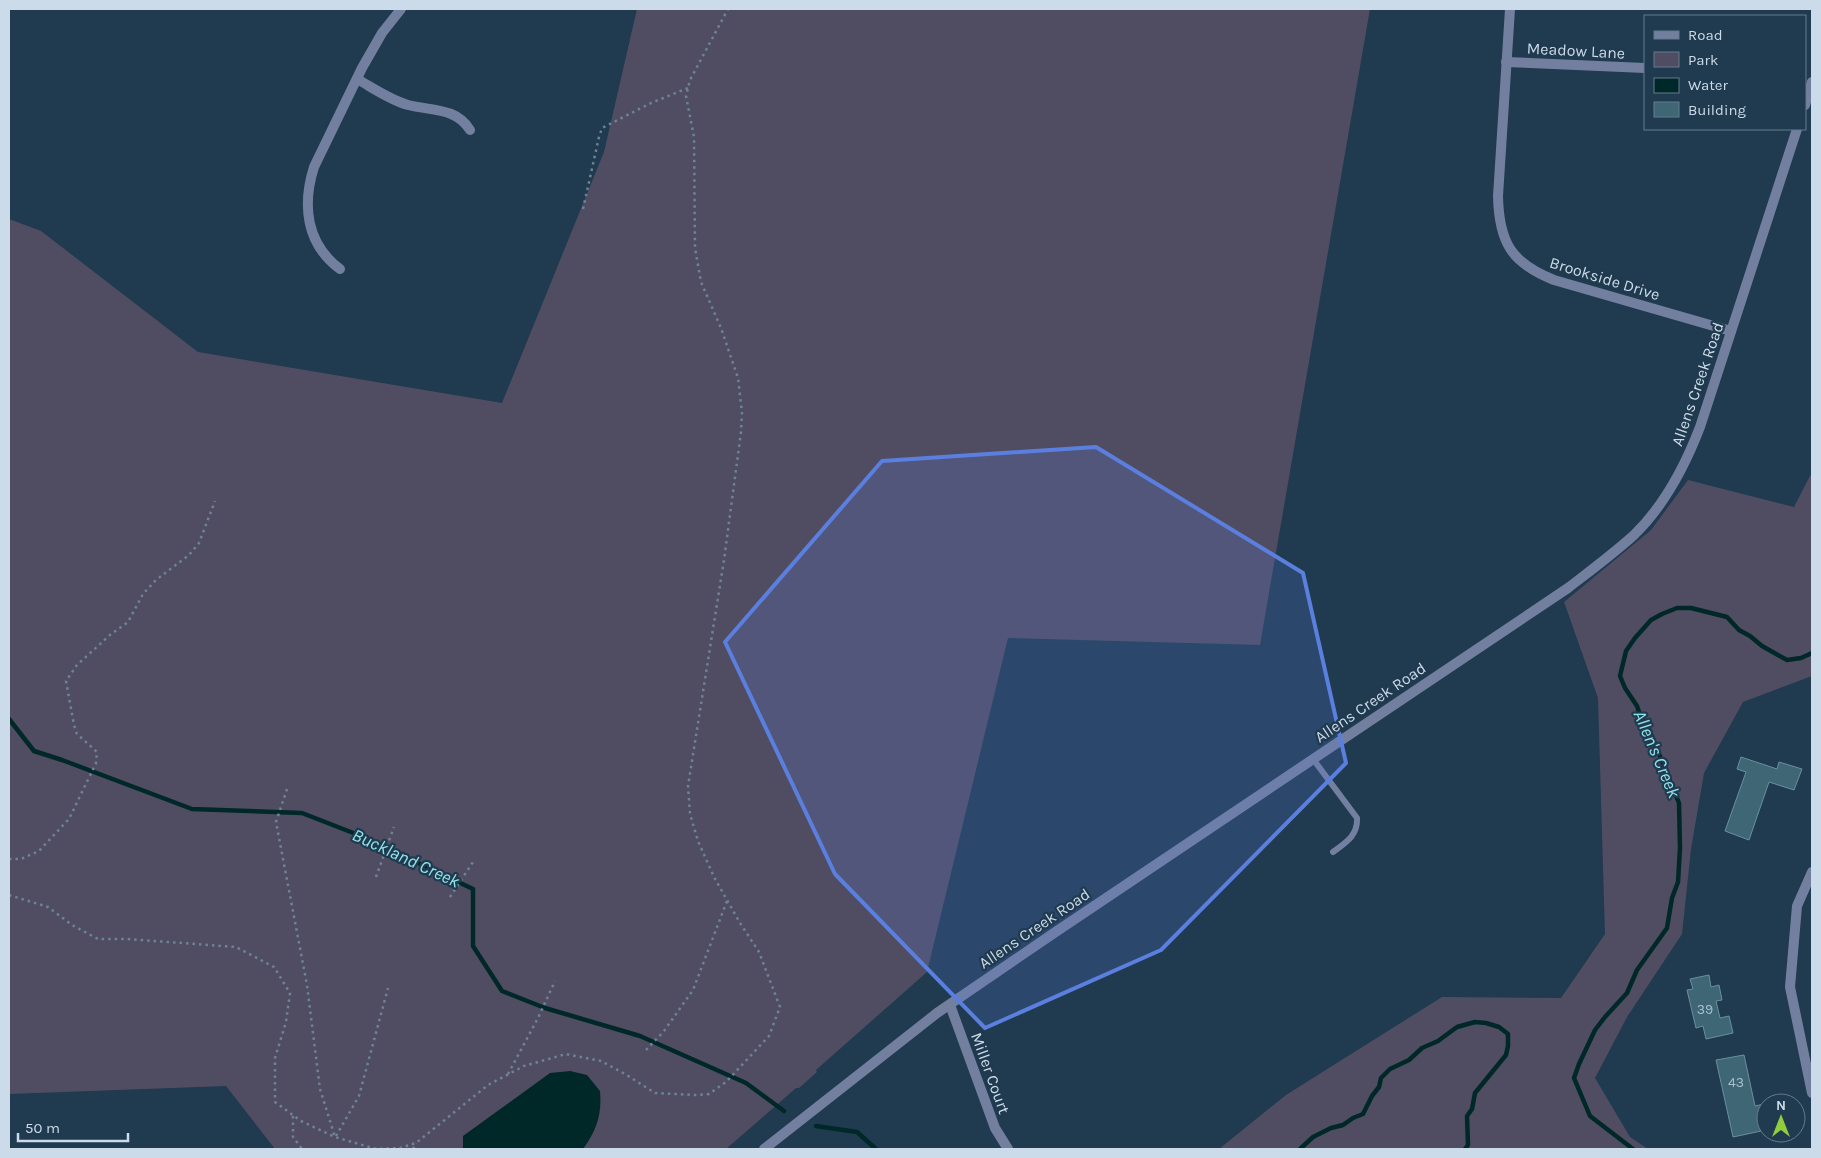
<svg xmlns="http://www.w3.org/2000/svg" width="1821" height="1158" font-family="Karla,sans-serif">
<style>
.green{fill:#504d63}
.water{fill:#012829}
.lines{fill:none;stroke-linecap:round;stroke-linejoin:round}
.stream{stroke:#012829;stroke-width:4.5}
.building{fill:#3e6674;stroke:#68919f}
.path{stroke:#6e8395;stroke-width:2.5;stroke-dasharray:2.5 4;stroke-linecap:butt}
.lane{stroke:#737f9e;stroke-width:6}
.street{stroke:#737f9e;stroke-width:10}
.marked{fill:#5a7fde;fill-opacity:0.2;stroke:#5a7fde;stroke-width:4;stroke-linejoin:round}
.labels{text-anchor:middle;stroke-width:4.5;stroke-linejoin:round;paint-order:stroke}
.number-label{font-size:14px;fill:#a8becc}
.street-label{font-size:16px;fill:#ccdbe9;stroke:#203a4f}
.water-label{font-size:18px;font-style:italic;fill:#91e5e9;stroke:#203a4f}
</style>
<rect width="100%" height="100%" fill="#203a4f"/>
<g class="green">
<polygon points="637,9 1370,9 1260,645 1008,638 927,972 816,1070 817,1072 799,1088 796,1088 726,1149 275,1149 226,1086 9,1094 9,219 41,231 198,352 502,403 604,152"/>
<polygon points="1812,472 1812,676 1743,702 1704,773 1691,849 1682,934 1627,1017 1595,1078 1630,1137 1648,1149 1219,1149 1286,1095 1442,997 1561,998 1605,934 1598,698 1564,602 1651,530 1688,480 1794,507"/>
</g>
<path class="water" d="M570,1071L587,1075L600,1091C602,1114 597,1130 583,1149H462L463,1147V1136L550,1073Z"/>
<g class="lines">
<g class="stream">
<polyline points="9,719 34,751 62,760 192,809 302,813 361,836 473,889 473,946 502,991 545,1008 640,1036 746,1083 784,1111"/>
<polyline points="816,1126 857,1132 876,1149"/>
<polyline points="1300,1149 1313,1137 1331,1128 1343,1125 1353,1118 1363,1114 1372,1096 1379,1087 1381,1078 1390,1069 1409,1060 1422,1048 1438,1041 1457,1027 1475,1022 1486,1023 1499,1027 1508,1034 1508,1046 1506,1055 1475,1093 1472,1109 1467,1116 1468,1145 1465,1149"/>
<polyline points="1633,1149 1590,1116 1574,1078 1579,1064 1595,1030 1605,1017 1627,993 1637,970 1667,928 1672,898 1678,882 1680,848 1679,803 1648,727 1641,718 1637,706 1625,688 1620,676 1626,651 1635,638 1651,620 1662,614 1677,608 1691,608 1727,617 1739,630 1750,636 1762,646 1787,660 1801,658 1812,653"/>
</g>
</g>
<g class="building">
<polygon points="1741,757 1777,769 1779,762 1802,769 1794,790 1769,782 1749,840 1725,831 1746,772 1737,769"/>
<polygon points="1709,975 1711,987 1719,985 1722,1000 1716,1001 1720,1018 1729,1016 1733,1033 1706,1039 1703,1026 1696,1028 1687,990 1693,989 1690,979"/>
<polygon points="1744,1055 1755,1106 1764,1104 1766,1114 1766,1130 1733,1137 1716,1060"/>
</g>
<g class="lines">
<g class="path">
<polyline points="583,209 599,137 602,128 651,103 688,88"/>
<polyline points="287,789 276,822 307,985 320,1089 335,1137"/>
<polyline points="9,859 21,859 39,851 69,819 96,763 97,752 77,734 74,725 66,681 77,665 110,635 128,622 143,594 156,580 189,555 199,543 215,501"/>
<polyline points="376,877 394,827"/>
<polyline points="9,895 48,907 72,925 98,939 127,939 236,947 274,967 290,993 286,1022 275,1058 275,1102 301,1121 335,1137 376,1149 400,1148 416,1143 488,1085 524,1066 566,1054 601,1061 625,1074 655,1093 696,1095 709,1094 726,1082 769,1036 780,1007 759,952 740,923 714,877 698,841 690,814 688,786 724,560 741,432 742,413 738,378 721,328 701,282 695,248 694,137 686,96 690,80 728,9"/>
<polyline points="450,897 473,862"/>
<polyline points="646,1050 664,1031 693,990 727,901"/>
<polyline points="508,1074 538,1018 555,981"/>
<polyline points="293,1116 293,1137 302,1149"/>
<polyline points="336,1136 359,1096 388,988"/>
<polyline points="413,1149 416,1143"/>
</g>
<path class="lane" d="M1313,759L1357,818C1358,836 1345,843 1333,852"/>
<g class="street">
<path d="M1510,9L1498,196C1499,242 1511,263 1554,280L1731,331"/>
<polyline points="1506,62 1645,68"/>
<path d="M357,79C373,88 390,100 408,105C431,111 456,107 470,130"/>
<polyline points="1805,105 1812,82"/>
<path d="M340,269C306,244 302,205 314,167L362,68L382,33L401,9"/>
<polyline points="1812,872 1797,906 1790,987 1812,1093"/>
<polyline points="950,1005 995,1128 1008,1149"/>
<path d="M764,1149L937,1013L1057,931L1568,588C1590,571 1613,554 1634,535C1665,505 1685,466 1700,427L1797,129"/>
</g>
</g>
<path class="marked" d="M1096,447L1303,573L1346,763L1161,950L985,1028L835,874L725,642L882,461Z"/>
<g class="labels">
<g class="number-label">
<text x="1705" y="1014">39</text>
<text x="1736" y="1087">43</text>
</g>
<g class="street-label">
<text transform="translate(1576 50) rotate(3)" y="6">Meadow Lane</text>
<text transform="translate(1605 278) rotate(17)" y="6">Brookside Drive</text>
<text transform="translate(1697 384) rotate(-71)" y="6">Allens Creek Road</text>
<text transform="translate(1370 702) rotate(-34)" y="6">Allens Creek Road</text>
<text transform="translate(1034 928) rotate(-34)" y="6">Allens Creek Road</text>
<text transform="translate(991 1073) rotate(70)" y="6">Miller Court</text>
</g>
<g class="water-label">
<text transform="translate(1657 754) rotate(67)" y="6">Allen's Creek</text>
<text transform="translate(406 858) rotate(25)" y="6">Buckland Creek</text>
</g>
</g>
<rect width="1821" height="1158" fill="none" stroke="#ccdbe9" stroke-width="20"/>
<rect x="1644" y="15" width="162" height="115" fill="#203a4f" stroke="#657a8d"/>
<rect x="1654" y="31" width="25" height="8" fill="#737f9e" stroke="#657a8d"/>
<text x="1688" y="40" font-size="15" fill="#ccdbe9">Road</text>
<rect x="1654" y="52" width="25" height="15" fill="#504d63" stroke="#657a8d"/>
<text x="1688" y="65" font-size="15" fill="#ccdbe9">Park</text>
<rect x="1654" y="78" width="25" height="15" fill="#012829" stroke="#657a8d"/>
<text x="1688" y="90" font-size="15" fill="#ccdbe9">Water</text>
<rect x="1654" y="102" width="25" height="15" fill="#3e6674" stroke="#657a8d"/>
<text x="1688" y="115" font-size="15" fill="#ccdbe9">Building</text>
<g transform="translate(1781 1118)"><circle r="24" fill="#203a4f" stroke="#657a8d"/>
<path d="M0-4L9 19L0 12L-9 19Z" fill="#92cd3e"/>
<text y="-8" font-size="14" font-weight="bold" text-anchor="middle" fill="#ccdbe9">N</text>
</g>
<path d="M18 1133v8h110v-8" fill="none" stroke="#ccdbe9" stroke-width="2.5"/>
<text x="25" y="1133" font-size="15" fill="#ccdbe9" stroke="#203a4f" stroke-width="4" paint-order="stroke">50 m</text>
</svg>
